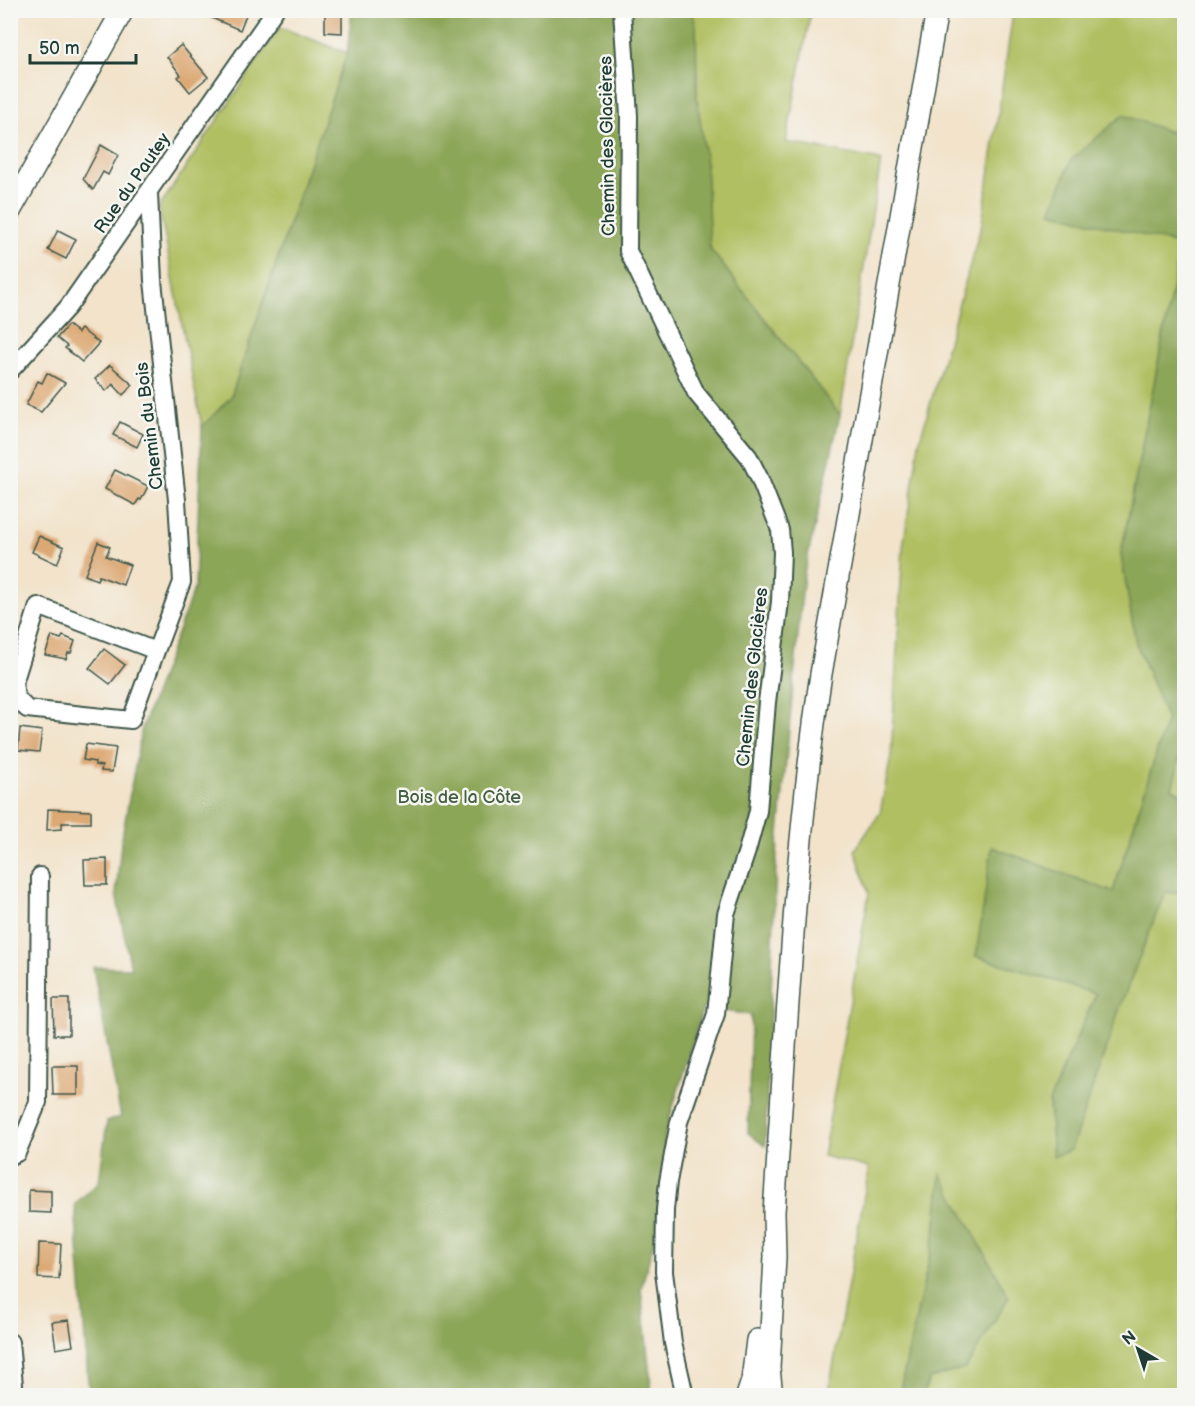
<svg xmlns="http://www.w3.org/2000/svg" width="1195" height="1406" font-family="'Balsamiq Sans',sans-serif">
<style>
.green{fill:#b0bf62;stroke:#687e4b;stroke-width:1.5}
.forest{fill:#8ca658;stroke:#567246;stroke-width:1.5}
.building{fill:#dca873}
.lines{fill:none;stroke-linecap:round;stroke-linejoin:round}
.minor-casing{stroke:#3f564a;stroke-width:20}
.major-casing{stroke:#3f564a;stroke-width:24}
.minor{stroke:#fff;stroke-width:16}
.major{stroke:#fff;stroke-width:21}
.labels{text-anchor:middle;stroke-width:5;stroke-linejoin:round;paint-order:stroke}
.street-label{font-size:18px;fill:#1f3d34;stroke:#f6f6f2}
.park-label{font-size:18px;fill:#435e40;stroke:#f6f6f2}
</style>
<rect width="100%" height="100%" fill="#f6f6f2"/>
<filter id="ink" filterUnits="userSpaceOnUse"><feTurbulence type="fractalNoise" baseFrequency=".0167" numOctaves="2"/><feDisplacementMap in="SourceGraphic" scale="12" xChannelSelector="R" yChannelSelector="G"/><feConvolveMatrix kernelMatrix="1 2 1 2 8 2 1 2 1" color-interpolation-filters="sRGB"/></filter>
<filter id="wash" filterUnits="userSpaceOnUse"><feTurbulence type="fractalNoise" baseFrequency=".008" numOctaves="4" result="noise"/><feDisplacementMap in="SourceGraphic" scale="24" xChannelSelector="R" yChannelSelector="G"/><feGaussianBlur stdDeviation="1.35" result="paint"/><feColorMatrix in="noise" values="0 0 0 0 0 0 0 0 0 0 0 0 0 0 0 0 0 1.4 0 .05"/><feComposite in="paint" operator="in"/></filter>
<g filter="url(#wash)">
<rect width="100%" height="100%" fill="#f2e3ca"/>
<g class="green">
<polygon points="691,11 811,11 786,142 881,160 840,415 710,249 706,165 697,98 696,25"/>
<polygon points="1012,11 1184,11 1184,137 1123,116 1051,212 1181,244 1121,554 1136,643 1167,719 1113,893 976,956 1096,994 1049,1102 1053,1157 1123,999 1165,891 1184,894 1184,1395 1026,1396 1018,1393 1017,1396 923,1395 929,1379 966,1367 941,1176 935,1233 899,1395 828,1395 869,1168 823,1156 869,893 855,850 880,813 891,756 903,547 919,443 982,223 1012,20"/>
<polygon points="280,27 347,53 231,397 202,427 159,207"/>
<polygon points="1184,741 1184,796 1172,788"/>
</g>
<g class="forest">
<polygon points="352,11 691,11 696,25 697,98 706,165 710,249 840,415 804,573 776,865 765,1146 748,1133 751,1015 703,1008 666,1130 657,1230 641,1289 652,1395 89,1395 75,1204 99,1182 107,1121 121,1117 93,967 131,968 116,894 121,843 142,727 195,586 202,427 231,397 347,53"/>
<polygon points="1123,115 1184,137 1184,741 1172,788 1184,796 1184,894 1165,892 1123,999 1071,1150 1053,1157 1049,1102 1096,994 976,956 992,847 1113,892 1167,719 1136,643 1121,554 1181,245 1051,212 1071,160"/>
<polygon points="941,1174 1009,1297 966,1368 929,1379 923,1395 899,1395 935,1233"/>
</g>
<g id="blocks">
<g class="building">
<polygon points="193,10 248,10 240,30"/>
<polygon points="325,10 342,10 342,33 325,32"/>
<polygon points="181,45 208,77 190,92 178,77 181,75 167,57"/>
<polygon points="101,145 118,155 108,175 103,172 93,190 83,179"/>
<polygon points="58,230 76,239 66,259 48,250"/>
<polygon points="68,325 78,333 81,329 99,343 82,362 65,348 67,346 57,338"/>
<polygon points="110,365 133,385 123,395 113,384 106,391 95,379"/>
<polygon points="47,373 65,383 41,412 26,405 38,381 42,383"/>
<polygon points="120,422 143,434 137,447 113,435"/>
<polygon points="115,470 148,486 141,500 139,499 135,505 105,489"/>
<polygon points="39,536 64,547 57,564 32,552"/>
<polygon points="98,542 110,547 106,556 130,565 123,585 99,576 97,580 85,575"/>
<polygon points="52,636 61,639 63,636 75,641 71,653 68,653 66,659 45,655"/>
<polygon points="104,649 125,665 110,684 89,668"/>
<polygon points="20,728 42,731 39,752 18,750"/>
<polygon points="86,744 116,748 112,772 101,771 102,766 95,765 95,762 83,760"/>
<polygon points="48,809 91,811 91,823 62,823 62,829 47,830"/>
<polygon points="107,859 107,885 85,885 84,860"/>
<polygon points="53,999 69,999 69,1035 54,1035"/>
<polygon points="52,1066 78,1066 78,1095 53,1095"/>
<polygon points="29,1190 51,1191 51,1213 29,1212"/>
<polygon points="39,1243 61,1244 59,1279 38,1278"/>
<polygon points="69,1320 73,1346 56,1349 52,1322"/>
</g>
</g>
</g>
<g filter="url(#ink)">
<use href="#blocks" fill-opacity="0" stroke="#3f564a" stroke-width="1.5"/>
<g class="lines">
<defs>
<g id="minor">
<polyline points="622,10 629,116 628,251 696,393 749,457 759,477 780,530 782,552 780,602 767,702 758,811 747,851 726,914 716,1014 679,1122 668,1182 665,1210 664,1272 673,1343 685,1396"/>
<polyline points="149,193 153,281 177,500 182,582 156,651 38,606 14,683 16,697 27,709 131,720 156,651"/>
<polyline points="10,371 68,307 275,10"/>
<polyline points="10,1156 17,1153 38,1102 40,876"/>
<polyline points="10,1342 15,1396"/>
</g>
<g id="major">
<polyline points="10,211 123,10"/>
<polyline points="747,1396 752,1381 757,1340"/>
<path d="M772,1396L769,1368L775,1257L774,1212C787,1032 794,853 821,674L937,10"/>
</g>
</defs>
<use href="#minor" class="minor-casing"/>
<use href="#major" class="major-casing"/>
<use href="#minor" class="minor"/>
<use href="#major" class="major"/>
</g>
</g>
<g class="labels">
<g class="street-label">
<text transform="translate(607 146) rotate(-91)" y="6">Chemin des Glacières</text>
<text transform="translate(132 183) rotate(-55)" y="6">Rue du Pautey</text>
<text transform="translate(149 426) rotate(-97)" y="6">Chemin du Bois</text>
<text transform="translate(752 677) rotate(-84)" y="6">Chemin des Glacières</text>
</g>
<g class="park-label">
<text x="459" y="803">Bois de la Côte</text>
</g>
</g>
<rect width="1195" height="1406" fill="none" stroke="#f6f6f2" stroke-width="36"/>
<g transform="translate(1138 1349) rotate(321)" stroke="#f6f6f2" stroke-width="4.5" paint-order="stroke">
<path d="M0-4.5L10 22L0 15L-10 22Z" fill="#1f3d34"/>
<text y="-9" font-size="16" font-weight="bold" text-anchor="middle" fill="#1f3d34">N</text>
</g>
<path d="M30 54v9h106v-9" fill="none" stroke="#1f3d34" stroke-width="3"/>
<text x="39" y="54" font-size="18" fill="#1f3d34" stroke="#f6f6f2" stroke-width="4.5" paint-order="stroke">50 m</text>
</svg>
